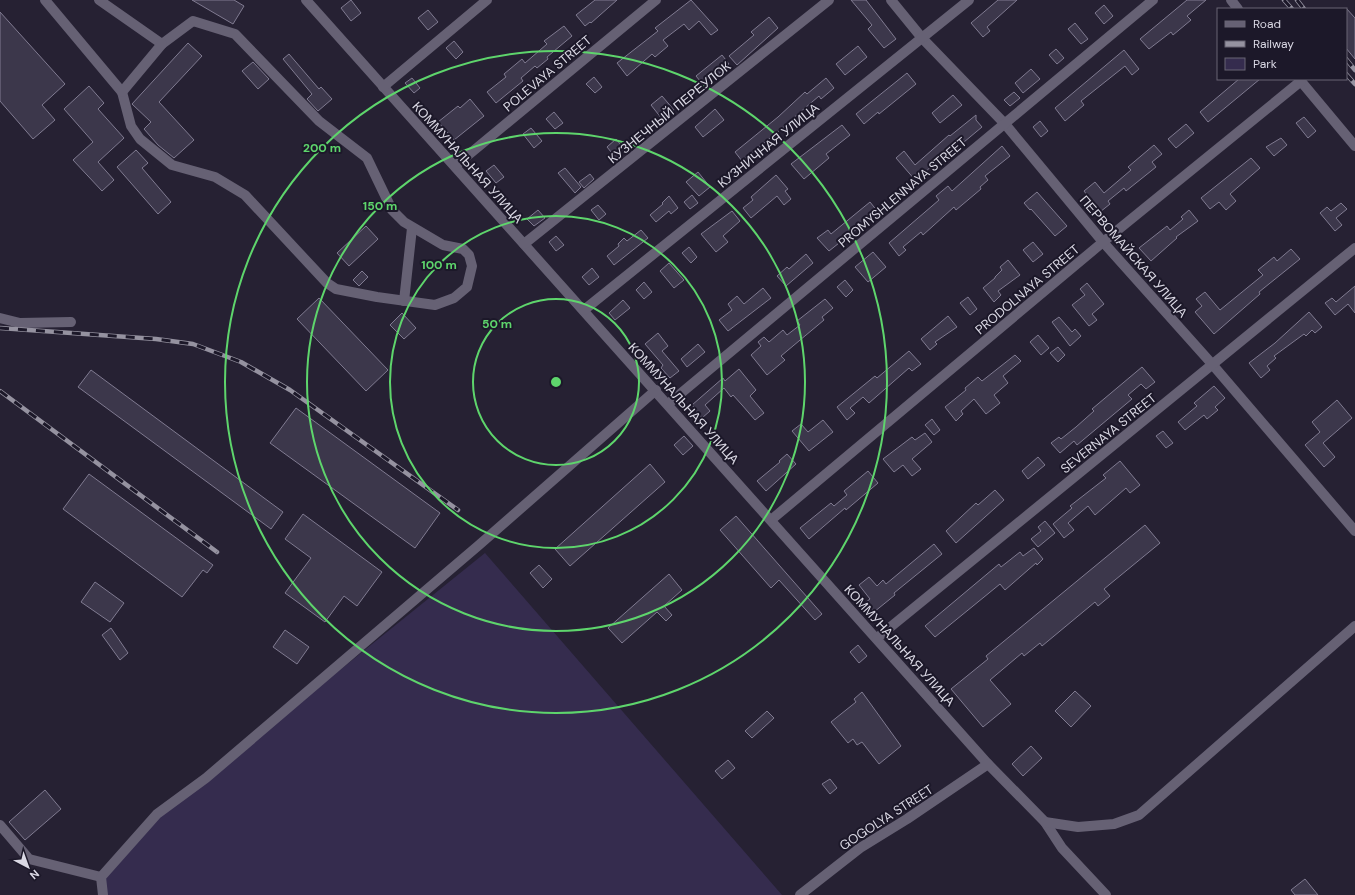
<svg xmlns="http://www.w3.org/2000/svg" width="1355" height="895" font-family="'DM Sans',sans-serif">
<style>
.green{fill:#352c4e}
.building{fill:#3c374b;stroke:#807b91}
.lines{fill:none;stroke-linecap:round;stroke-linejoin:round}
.minor{stroke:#666174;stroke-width:10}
.rail-casing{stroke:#9592a0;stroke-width:4.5}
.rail{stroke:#1c1829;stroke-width:3;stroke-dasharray:9;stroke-linecap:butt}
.ring{fill:none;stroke:#5ed56c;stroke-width:2}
.labels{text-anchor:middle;stroke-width:4;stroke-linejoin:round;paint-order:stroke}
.street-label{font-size:13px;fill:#dad8e4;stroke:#1c1829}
.centre{fill:#5ed56c;stroke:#1c1829;stroke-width:2}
.ring-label{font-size:12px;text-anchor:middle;font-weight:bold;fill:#5ed56c;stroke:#1c1829;stroke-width:4;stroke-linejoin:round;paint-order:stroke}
</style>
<rect width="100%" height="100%" fill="#262133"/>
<polygon class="green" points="485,553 782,895 103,895 101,877 157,814 206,778"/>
<g class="building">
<polygon points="192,0 234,0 244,6 233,24"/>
<polygon points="351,0 361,13 351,21 341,8"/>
<polygon points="595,0 617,0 591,23 590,22 585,26 576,15"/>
<polygon points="691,0 718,30 711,35 699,21 689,30 684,24 663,40 668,46 655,57 652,54 627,76 617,63 658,31 655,28"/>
<polygon points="851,0 866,0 896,39 884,48 868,29 872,25"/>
<polygon points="998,0 1017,0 987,27 990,31 983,37 971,23"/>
<polygon points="1187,0 1206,0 1187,16 1191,20 1173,35 1171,32 1149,49 1140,39"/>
<polygon points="1104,5 1113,16 1104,24 1095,13"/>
<polygon points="1346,8 1355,18 1355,59 1346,48"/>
<polygon points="428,10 438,22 428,30 418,18"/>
<polygon points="0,12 65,84 42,105 55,120 33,139 0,101"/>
<polygon points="769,17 778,28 737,65 729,56 754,35 751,32"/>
<polygon points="1075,23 1088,39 1081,44 1068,29"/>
<polygon points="564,26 572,36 547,57 548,59 537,68 535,66 521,78 523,81 496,103 487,92 506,77 504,74 522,59 525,63 547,44 544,41"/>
<polygon points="454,41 463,52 456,59 446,48"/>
<polygon points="188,43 202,56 159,102 194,140 174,158 158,145 144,129 151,122 132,104"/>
<polygon points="858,46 867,57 845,75 836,64"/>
<polygon points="1056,49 1064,58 1057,64 1049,55"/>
<polygon points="1124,50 1139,69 1132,75 1125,66 1081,101 1084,105 1065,121 1055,108"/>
<polygon points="289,54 319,89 321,87 332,99 318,111 307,99 312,94 283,59"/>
<polygon points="722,55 729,64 705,87 696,76"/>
<polygon points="253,62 269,79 258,89 242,71"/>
<polygon points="1031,69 1040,79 1023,93 1015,83"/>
<polygon points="907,73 916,84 879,114 878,112 864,124 856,114"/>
<polygon points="594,77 602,87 595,93 586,84"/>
<polygon points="412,78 420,88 414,93 405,83"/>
<polygon points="826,78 834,88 821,99 819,96 791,120 794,123 788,129 785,126 742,161 735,152 778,117 805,92 807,94"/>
<polygon points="1239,79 1260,79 1208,122 1200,112"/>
<polygon points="89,86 104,103 98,109 124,138 98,162 114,180 102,191 73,160 93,142 64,109"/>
<polygon points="1014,92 1020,98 1010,106 1004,100"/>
<polygon points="953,95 962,105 940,123 932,113"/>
<polygon points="662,96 674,110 662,119 651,105"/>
<polygon points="470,99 484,116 454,140 438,122 458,106 460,108"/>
<polygon points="715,109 724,120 703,137 695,127"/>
<polygon points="554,112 563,123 555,129 546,119"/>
<polygon points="976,115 976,120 982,127 964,142 960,138 942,154 943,155 916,181 896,158 904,151 915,165 949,135 950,136"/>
<polygon points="1304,117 1316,131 1308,138 1296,123"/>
<polygon points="1040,121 1048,131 1041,137 1033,127"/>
<polygon points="1186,124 1194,133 1176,148 1168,139"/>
<polygon points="842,125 850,135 826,154 829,158 804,179 791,164"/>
<polygon points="531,128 542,141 534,148 523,134"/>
<polygon points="1281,138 1287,145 1274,156 1266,147"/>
<polygon points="616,139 625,150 616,158 607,147"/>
<polygon points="1154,145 1162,154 1152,162 1156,167 1126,191 1124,188 1108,201 1110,204 1100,212 1084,191 1095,182 1104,193 1131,170 1128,167"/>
<polygon points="1002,146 1010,156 985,176 988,180 980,187 981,189 956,210 954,207 923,235 921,232 903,247 906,250 899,256 889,243 939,200 936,196 948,186 952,191"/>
<polygon points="136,150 148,163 142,168 171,202 158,214 117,167"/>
<polygon points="1251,158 1260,168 1230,194 1236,201 1226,210 1219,202 1210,209 1201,198"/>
<polygon points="494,165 504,177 496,183 486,171"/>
<polygon points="565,168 581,187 575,193 558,173"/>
<polygon points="698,172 710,187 699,196 686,182"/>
<polygon points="590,174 594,179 584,188 579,182"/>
<polygon points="776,175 788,189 785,191 791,199 784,205 777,196 751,218 743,208 753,200 751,197"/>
<polygon points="1037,192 1067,226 1055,236 1031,209 1030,210 1024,203"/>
<polygon points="692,195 698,203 690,209 684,202"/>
<polygon points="669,196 678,208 671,214 669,211 656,222 650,215 663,204 662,203"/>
<polygon points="870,202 878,212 829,251 817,238 828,230 831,234"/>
<polygon points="1341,203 1347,209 1336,218 1342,225 1335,231 1320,213 1327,207 1331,211"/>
<polygon points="598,205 606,214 599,220 591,210"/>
<polygon points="538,210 545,218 534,226 527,219"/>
<polygon points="1189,210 1198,221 1176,237 1177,238 1151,261 1139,248 1167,226 1170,230 1183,219 1181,217"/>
<polygon points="732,211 740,221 723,236 728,242 716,252 701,234"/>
<polygon points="366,226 378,239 349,266 337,253"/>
<polygon points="641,230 648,238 614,265 607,256 619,246 618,244 624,238 627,241"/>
<polygon points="556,236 564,245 556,251 549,242"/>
<polygon points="1033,242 1043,254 1033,262 1023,250"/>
<polygon points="689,247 697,257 691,263 682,253"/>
<polygon points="1291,249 1300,259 1259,292 1260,294 1214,334 1195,312 1202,306 1196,299 1205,292 1220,310 1263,275 1258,270 1274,257 1277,261"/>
<polygon points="873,252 886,267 868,282 855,267"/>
<polygon points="806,254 813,263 786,286 777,276 787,267 789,269"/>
<polygon points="1008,260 1020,275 998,291 1001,295 994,302 983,288 995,278 995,277 1002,270 1000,267"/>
<polygon points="669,263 684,280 674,288 660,271"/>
<polygon points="592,268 599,277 589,285 582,277"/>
<polygon points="362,271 368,277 359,286 353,280"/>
<polygon points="845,280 853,290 846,297 837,287"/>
<polygon points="644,282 652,292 644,299 636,290"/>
<polygon points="1087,283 1104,304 1092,314 1097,320 1089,326 1072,305 1085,295 1080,289"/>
<polygon points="1355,286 1355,313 1348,304 1335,315 1325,303 1332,298 1336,302"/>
<polygon points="763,288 771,298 728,331 719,320 732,310 728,304 737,296 744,304"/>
<polygon points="968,297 977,309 970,315 960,303"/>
<polygon points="319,298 388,370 366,391 297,319"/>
<polygon points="825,299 833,308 822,317 824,320 781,356 785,360 767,375 751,355 761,346 758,342 764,337 769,342 783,330 787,335 800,325 797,321"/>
<polygon points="623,300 630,308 615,320 609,313"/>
<polygon points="1309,312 1322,327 1315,333 1312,330 1306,336 1304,334 1274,356 1276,358 1267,366 1270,370 1261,378 1249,363 1275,343"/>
<polygon points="402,313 416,328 404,339 390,325"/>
<polygon points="948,316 957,327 935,342 937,344 930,350 921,339"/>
<polygon points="1059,317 1072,332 1075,329 1081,336 1070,346 1052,322"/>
<polygon points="658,333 668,346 662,351 679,371 670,378 661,368 663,365 645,344"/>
<polygon points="1038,335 1049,348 1041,355 1030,342"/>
<polygon points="698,344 705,352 687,367 681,359"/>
<polygon points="1058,347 1065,355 1058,362 1050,353"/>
<polygon points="909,351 921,364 912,371 909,368 869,403 863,397 850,408 855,413 847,420 837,407 875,376 877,378"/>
<polygon points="1015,355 1021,361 1003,376 1008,383 994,395 1000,403 986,414 974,399 961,411 963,414 956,421 945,407 966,390 965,388 978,377 982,381"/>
<polygon points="1142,367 1155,382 1146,389 1141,384 1128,395 1132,399 1077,445 1074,441 1060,453 1051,443 1059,437 1061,439 1076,427 1094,411 1092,409"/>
<polygon points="739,369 756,390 750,396 764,413 755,420 742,405 733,395 731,397 724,388 705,405 710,411 702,418 692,405 723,378 725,381"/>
<polygon points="91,370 283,512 271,529 78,387"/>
<polygon points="1214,386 1225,398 1215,407 1218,410 1207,419 1204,415 1185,430 1178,422 1197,406 1194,403"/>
<polygon points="1337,400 1352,418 1323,443 1335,457 1324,467 1305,445 1320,432 1312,422"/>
<polygon points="296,408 440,513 415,548 270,443"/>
<polygon points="932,419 940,430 934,435 925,425"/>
<polygon points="823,420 833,432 809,451 792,431 801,424 808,432"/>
<polygon points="1163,431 1173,443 1166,448 1156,436"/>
<polygon points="925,433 932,442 912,459 921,469 912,476 903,465 894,472 883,459 912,437 915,440"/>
<polygon points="684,436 693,446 683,455 674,445"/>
<polygon points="787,454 796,464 766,491 757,481 780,462 779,461"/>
<polygon points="1038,457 1045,465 1028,479 1022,471"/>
<polygon points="1120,461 1140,485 1130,493 1126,488 1095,515 1088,506 1068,523 1074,530 1064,538 1053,524 1072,508 1070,506 1106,478 1103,475"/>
<polygon points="650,464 665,482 570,566 555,549"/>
<polygon points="868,471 878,483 846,510 845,508 809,539 800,528 831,503 834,506 847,495 844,491"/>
<polygon points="89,474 213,565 207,573 203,570 182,597 63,509"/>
<polygon points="995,490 1004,500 956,543 946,531 976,503 978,505"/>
<polygon points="303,514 382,572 357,606 344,596 325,622 285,593 311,558 285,539"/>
<polygon points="736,516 822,614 815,620 779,580 771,588 720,530"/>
<polygon points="1045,521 1055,533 1038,547 1031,539 1041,531 1038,527"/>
<polygon points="1145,525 1160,543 1104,589 1110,596 1098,606 1095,602 1042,646 1040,643 1024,656 1022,653 990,680 1011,704 983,727 951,689 988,659 986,656"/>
<polygon points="934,544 942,554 894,593 895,595 874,612 866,602 870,599 859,585 869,577 877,586 883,580 886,584"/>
<polygon points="1034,548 1043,559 1037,565 1036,563 1005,590 1000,584 935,637 925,626 999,564 1001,567 1020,552 1023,556"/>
<polygon points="539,565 552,579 543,588 530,573"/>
<polygon points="669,574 682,590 664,606 672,615 666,621 657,612 622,643 608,628"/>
<polygon points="95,582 124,603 110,622 81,602"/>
<polygon points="111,628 128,653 120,660 102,635"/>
<polygon points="285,630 309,647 297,664 273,647"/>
<polygon points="858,645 867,656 859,663 850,652"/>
<polygon points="1075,691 1091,706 1071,727 1055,711"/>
<polygon points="862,692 901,746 879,764 862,742 857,745 853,739 848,743 831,722 856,702 854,699"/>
<polygon points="767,711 774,718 752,738 745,731"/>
<polygon points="1031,746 1042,758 1023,776 1012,764"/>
<polygon points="728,760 735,768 722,779 715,771"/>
<polygon points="830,779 837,788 830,794 822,784"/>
<polygon points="45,790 61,809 25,840 9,822"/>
<polygon points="1305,879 1318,895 1295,895 1291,890"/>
</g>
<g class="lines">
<g class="minor">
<polyline points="45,0 122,92 131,126 140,139 172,165 215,177 245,195 327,283 336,289 377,297 435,305 454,298 467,287 472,266 469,255 463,249 443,245 404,222 392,210 367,158 319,121 235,34 193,21 162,44 99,0"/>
<polyline points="306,0 988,764 1045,822 1062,848 1106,895"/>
<polyline points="891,0 922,38 1005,124 1103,242 1212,364 1355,531"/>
<polyline points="1231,0 1238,9"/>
<polyline points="1299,79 1355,146"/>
<polyline points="383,87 487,0"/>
<polyline points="122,92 162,44"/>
<polyline points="455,166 656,0"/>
<polyline points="524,244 829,0"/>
<polyline points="404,301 412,228"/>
<polyline points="584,310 969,0"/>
<polyline points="0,318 20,323 71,322"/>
<polyline points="668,404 1153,0"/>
<polyline points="771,520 1103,242 1301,81"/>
<polyline points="877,638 1355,248"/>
<polyline points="1045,822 1078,827 1114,824 1139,815 1355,626"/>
<polyline points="0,825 29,859 101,877"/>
<polyline points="103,895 101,877 157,814 206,778 479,545 656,390"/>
<polyline points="800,895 860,848 907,819 988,764"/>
</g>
<defs>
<g id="rail">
<polyline points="1284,0 1292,9"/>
<polyline points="1297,0 1304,9"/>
<polyline points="1346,59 1355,70"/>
<polyline points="1346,74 1355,84"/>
<polyline points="0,328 156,339 193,344 241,362 290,390 458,510"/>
<polyline points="0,391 217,552"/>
</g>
</defs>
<use href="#rail" class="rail-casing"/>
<use href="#rail" class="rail"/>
</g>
<g class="ring">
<circle cx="556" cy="382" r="83"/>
<circle cx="556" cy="382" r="166"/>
<circle cx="556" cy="382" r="249"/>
<circle cx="556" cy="382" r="331"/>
</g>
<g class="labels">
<g class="street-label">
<text transform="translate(547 73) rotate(-40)" y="5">POLEVAYA STREET</text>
<text transform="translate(669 112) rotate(-39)" y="5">КУЗНЕЧНЫЙ ПЕРЕУЛОК</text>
<text transform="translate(768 145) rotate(-39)" y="5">КУЗНИЧНАЯ УЛИЦА</text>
<text transform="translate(468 162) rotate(48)" y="5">КОММУНАЛЬНАЯ УЛИЦА</text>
<text transform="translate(902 192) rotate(-40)" y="5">PROMYSHLENNAYA STREET</text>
<text transform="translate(1134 256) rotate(49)" y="5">ПЕРВОМАЙСКАЯ УЛИЦА</text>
<text transform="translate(1027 289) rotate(-40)" y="5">PRODOLNAYA STREET</text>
<text transform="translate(684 403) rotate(48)" y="5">КОММУНАЛЬНАЯ УЛИЦА</text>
<text transform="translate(1108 433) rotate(-39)" y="5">SEVERNAYA STREET</text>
<text transform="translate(900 645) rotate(48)" y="5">КОММУНАЛЬНАЯ УЛИЦА</text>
<text transform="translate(886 817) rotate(-33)" y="5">GOGOLYA STREET</text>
</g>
</g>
<circle cx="556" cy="382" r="6" class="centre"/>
<g class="ring-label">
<text x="322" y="152">200 m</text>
<text x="380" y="210">150 m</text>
<text x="439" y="269">100 m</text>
<text x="497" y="328">50 m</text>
</g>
<rect x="1217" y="8" width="130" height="72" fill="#1c1829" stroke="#686574"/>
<rect x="1225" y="21" width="20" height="6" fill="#666174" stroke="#686574"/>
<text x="1253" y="28" font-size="12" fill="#dad8e4">Road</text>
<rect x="1225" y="41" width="20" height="6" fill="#9592a0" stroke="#686574"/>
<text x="1253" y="48" font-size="12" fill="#dad8e4">Railway</text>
<rect x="1225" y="58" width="20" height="12" fill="#352c4e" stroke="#686574"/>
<text x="1253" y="68" font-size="12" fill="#dad8e4">Park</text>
<g transform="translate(28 867) rotate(139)" stroke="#1c1829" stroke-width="3" paint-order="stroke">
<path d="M0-3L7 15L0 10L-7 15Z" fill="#dad8e4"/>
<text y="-6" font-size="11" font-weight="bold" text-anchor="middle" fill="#dad8e4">N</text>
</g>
</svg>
